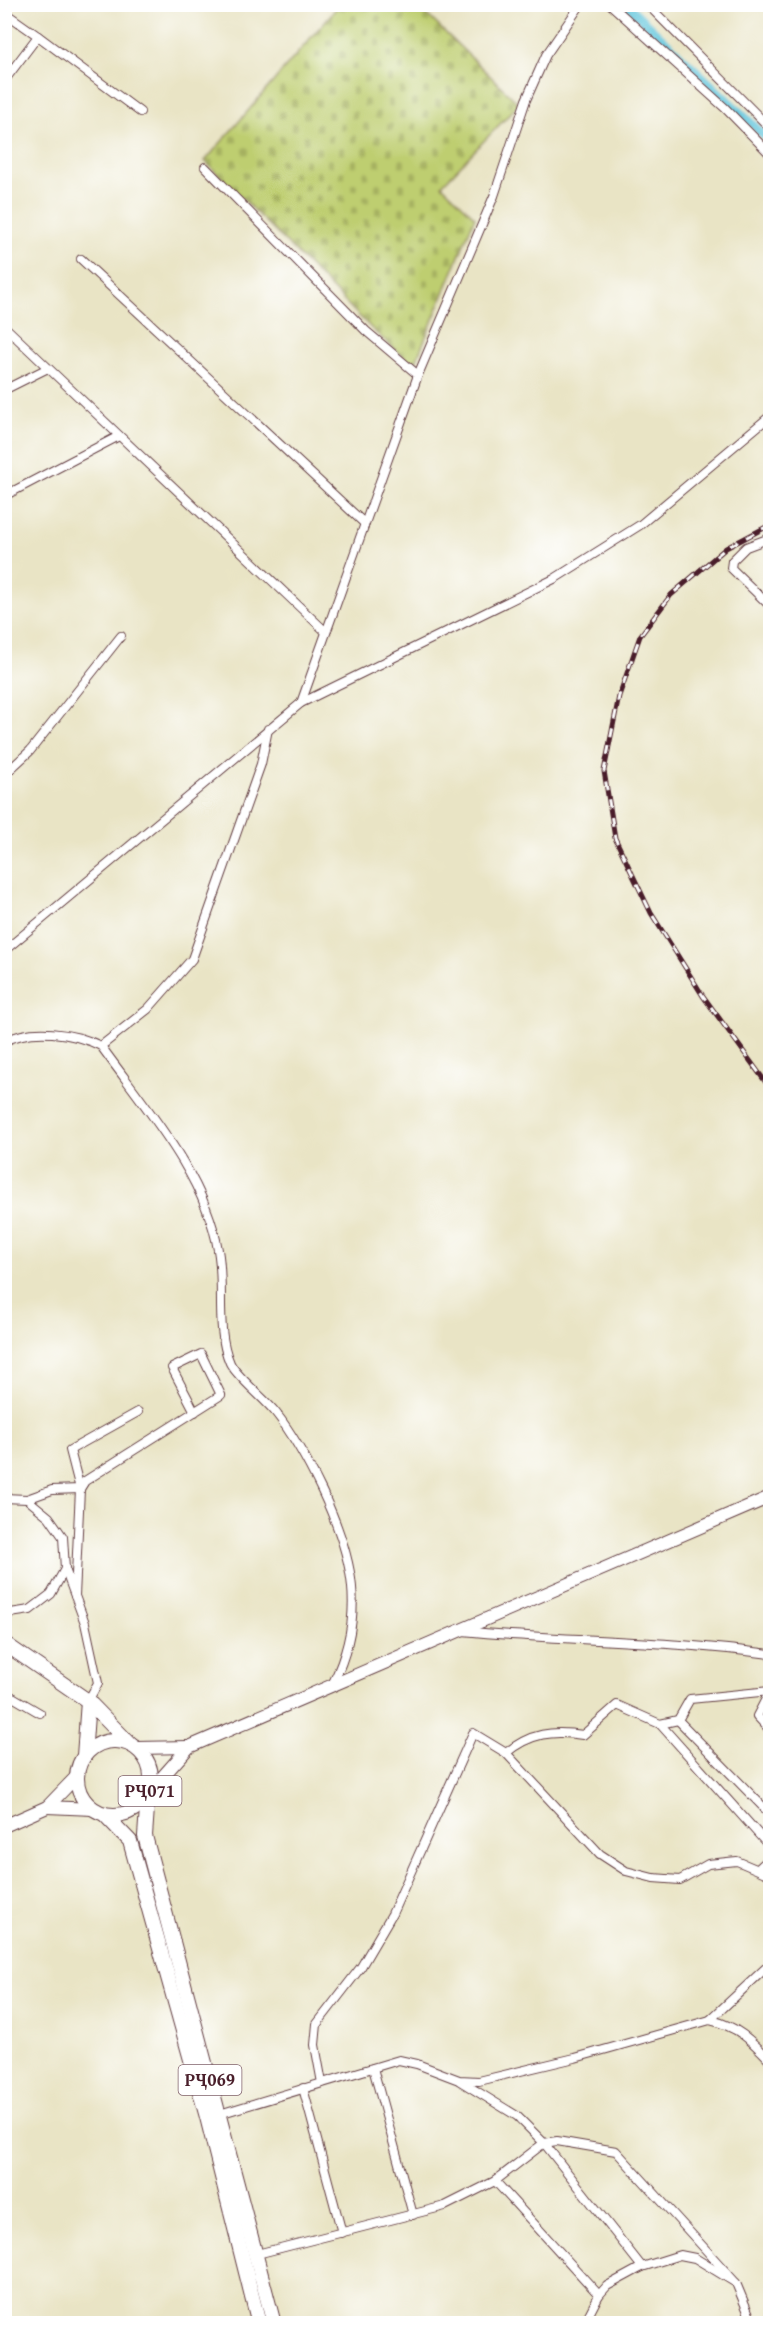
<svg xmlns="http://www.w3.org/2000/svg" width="775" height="2328" font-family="'Gentium Book Plus',serif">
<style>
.cemetery{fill:url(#cemetery-stones);stroke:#84764e;stroke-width:1.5}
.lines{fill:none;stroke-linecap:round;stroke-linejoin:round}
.canal{stroke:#5dc4db;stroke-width:9}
.street-casing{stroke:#623d42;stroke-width:10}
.secondary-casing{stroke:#623d42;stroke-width:14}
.primary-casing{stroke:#623d42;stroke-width:16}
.street{stroke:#fff;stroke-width:8}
.secondary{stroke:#fff;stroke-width:12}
.primary{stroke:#fff;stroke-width:14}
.rail-casing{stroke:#4a1f2b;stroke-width:5}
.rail{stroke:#fff;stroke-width:3;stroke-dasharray:9;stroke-linecap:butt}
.labels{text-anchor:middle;stroke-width:4.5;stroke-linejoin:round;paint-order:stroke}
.shield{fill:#fff;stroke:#80626b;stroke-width:1.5}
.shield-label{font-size:18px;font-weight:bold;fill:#4a1f2b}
</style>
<defs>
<pattern id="cemetery-stones" width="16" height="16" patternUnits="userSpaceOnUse" patternTransform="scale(1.5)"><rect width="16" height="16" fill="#bece70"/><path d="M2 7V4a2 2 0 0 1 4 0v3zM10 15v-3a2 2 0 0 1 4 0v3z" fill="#a5b061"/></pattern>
</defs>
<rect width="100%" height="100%" fill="#fff"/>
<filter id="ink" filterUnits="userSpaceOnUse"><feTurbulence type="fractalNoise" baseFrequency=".0167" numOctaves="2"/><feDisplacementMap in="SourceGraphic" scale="12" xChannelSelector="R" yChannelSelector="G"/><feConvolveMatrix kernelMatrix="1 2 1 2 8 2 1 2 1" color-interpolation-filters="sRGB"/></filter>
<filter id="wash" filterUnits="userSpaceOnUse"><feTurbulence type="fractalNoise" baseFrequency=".008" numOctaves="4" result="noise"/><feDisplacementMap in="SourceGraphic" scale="24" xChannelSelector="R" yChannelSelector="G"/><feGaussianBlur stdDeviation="1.35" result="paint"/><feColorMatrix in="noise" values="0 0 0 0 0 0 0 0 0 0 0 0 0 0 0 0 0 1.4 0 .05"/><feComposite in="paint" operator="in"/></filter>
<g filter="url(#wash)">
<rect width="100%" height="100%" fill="#e9e4c5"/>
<polygon class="cemetery" points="339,5 417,5 519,104 442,185 475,217 414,366 374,331 205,161"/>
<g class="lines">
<polyline class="canal" points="626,4 770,141"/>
</g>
</g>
<g filter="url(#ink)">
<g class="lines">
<defs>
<g id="street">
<polyline points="610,4 725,108 770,154"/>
<polyline points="647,4 770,128"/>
<polyline points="4,12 38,36 4,81"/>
<polyline points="38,36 140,112"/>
<polyline points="205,167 366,331 418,375"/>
<polyline points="81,259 364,523"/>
<polyline points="4,326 326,632"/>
<polyline points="4,390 48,368"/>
<polyline points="4,496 119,436"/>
<polyline points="770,538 746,547 732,561 731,568 770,606"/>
<polyline points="301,703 418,375 494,196 526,100 546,55 581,4"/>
<path d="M268,729L261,764L192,959L148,1009L101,1046C144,1106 206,1176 218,1250C225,1286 215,1329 230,1363C236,1376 265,1399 276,1413C295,1437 309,1464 322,1491C353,1557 367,1614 333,1683"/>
<polyline points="4,775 30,751 121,636"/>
<polyline points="4,951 301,703 554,579 640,525 770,416"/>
<path d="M4,1042C31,1026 74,1033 101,1046"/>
<polyline points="4,1498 27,1499 49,1517 63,1537 65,1569 51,1594 30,1610 4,1614"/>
<polyline points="27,1499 52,1490 80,1489 70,1450 138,1412"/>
<polyline points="65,1569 85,1623 98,1683 88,1701"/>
<polyline points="75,1596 80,1489 85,1481 221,1395 201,1354 172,1368 195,1412"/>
<path d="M462,1631C565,1641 668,1640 770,1654"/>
<polyline points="770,1691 757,1716 770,1730"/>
<polyline points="4,1692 40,1713"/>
<polyline points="678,1720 770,1814"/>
<polyline points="660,1724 770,1847"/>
<path d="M506,1753C530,1733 553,1730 583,1735L617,1705L660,1724L678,1720L690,1699L770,1691"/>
<polyline points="759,1868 770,1858"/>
<polyline points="710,2020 770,1964"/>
<polyline points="373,2068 413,2215"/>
<polyline points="460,2081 517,2116 544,2143 642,2267"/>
<polyline points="322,2083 315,2045 317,2024 361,1967 392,1914 473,1733 506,1753 600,1854 626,1871 653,1878 680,1880 708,1864 737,1861 770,1875"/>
<polyline points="303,2088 342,2233"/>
<path d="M216,2115L399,2060L417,2064L459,2080L479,2081L575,2058L710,2020C737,2026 751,2040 770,2060"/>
<polyline points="495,2181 599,2295"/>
<polyline points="253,2255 445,2206 495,2181 544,2143 557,2141 616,2151 736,2283"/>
<polyline points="584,2324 599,2295 607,2286 642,2267 680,2255 695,2258 736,2283 753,2324"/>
</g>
<g id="secondary">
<polyline points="137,1748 189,1747"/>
<polyline points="150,1791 189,1747 770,1497"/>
<polyline points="47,1807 93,1809"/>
<polyline points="4,1826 47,1807 77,1776"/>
</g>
<g id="primary">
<polyline points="4,1643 88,1701 131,1745"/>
<circle cx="114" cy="1778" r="37"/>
<polyline points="84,1756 88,1701"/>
<polyline points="148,1794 145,1836 274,2324"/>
<polyline points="104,1814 130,1841 207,2117 259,2324"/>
</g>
</defs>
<use href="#street" class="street-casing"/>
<use href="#secondary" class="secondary-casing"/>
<use href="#primary" class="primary-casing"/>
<use href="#street" class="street"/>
<use href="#secondary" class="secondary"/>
<use href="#primary" class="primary"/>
<defs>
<polyline id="rail" points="770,525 726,548 671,595 640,636 619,696 604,771 615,838 651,913 703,996 770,1088"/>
</defs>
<use href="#rail" class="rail-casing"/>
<use href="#rail" class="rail"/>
</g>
</g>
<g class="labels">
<g class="shield">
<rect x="118.5" y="1776" width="63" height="30" rx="4.5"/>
<rect x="178.5" y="2065" width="63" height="30" rx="4.5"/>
</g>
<g class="shield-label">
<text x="150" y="1797">РҶ071</text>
<text x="210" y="2086">РҶ069</text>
</g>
</g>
<rect width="775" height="2328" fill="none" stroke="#fff" stroke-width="24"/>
</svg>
